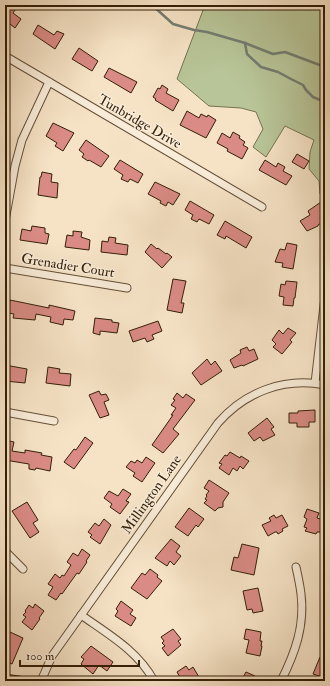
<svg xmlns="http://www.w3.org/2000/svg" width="330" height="686" font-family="'IM FELL Double Pica',serif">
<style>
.green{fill:#b8c598;stroke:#767250}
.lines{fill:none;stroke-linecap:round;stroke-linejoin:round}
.stream{stroke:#737d72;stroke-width:2.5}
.building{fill:#da8b85;stroke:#331e07}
.minor-casing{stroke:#644f37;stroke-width:9}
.minor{stroke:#f9edda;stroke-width:7}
.labels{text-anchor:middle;stroke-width:3;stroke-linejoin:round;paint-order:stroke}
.street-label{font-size:14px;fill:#331e07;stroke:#f9edda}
</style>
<rect width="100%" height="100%" fill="#f6e3c6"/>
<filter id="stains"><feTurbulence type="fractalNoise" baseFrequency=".005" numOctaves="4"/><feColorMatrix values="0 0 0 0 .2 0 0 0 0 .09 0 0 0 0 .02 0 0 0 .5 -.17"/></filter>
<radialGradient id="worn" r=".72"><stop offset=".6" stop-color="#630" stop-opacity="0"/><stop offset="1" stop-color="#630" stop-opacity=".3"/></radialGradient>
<polygon class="green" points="205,5 325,5 325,196 320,194 319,181 309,169 310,152 314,140 285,126 266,157 253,147 263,129 256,112 241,108 209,106 177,79"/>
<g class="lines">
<g class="stream">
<polyline points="152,5 173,24 194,30 207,32 245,43 247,54 261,67 278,72 291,79 303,85 306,90 313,97 325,102"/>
<polyline points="245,43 273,54 285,52 325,67"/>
</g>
</g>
<g class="building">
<polygon points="9,5 15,10 13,13 21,19 15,28 5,20 5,11"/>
<polygon points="38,25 54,35 57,31 64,34 55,49 33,34"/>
<polygon points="79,48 98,61 92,71 72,59"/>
<polygon points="109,68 137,82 131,93 104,77"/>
<polygon points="162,85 168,89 166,93 179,100 173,111 155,100 156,99 153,97 158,88 160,89"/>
<polygon points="187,111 199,118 201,114 207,117 208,115 216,120 206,138 180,125"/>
<polygon points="53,123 74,133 63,151 55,146 57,143 46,136"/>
<polygon points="233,132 240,136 239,138 245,142 243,145 248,148 242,159 227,151 228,149 217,143 222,133 230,138"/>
<polygon points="86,140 109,156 101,167 89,160 88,161 82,157 84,154 79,150"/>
<polygon points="297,154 309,161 304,169 292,162"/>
<polygon points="120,160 143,174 138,183 130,179 128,182 121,179 123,175 114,169"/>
<polygon points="265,160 276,167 278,163 285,167 283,171 292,176 286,185 259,170"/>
<polygon points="42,172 52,174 51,182 58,183 57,198 38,195 40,177 41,177"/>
<polygon points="155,182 180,194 173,205 168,202 166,206 160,203 161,201 148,194"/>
<polygon points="190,201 214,215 209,224 199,219 197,222 191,219 193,215 185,210"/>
<polygon points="321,202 325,209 325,218 322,220 323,222 318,225 318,226 307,231 300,221 310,215 308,211"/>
<polygon points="225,221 252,237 246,248 226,236 225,239 217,235"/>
<polygon points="32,226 45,228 45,233 49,234 47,244 20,240 22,229 31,231"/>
<polygon points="73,231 82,232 81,237 90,240 89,250 65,247 67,235 73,236"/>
<polygon points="109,237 116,238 115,243 128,245 127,255 101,252 102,241 108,242"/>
<polygon points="287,243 297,245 293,269 282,267 283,263 275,262 280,249 285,250"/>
<polygon points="151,244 157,249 158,248 166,254 167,253 172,257 162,268 145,252"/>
<polygon points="173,279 186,281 181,303 184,303 182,313 167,310"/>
<polygon points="286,281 297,282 295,298 294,298 293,306 283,305 284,297 279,296 281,284 285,285"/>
<polygon points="10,300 49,308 49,305 75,311 73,320 64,319 63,325 50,322 51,317 36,314 35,320 13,318 14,314 8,313"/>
<polygon points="95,318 112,320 112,322 119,323 117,333 100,331 100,335 93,333"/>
<polygon points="158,321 162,331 152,335 154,339 147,342 145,338 133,342 129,331"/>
<polygon points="288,328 296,333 290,340 292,342 282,354 273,347 276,344 272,340 279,330 283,334"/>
<polygon points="247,347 249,351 254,349 258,359 243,366 242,365 234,368 230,360 241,353 240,350"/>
<polygon points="207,359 211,365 215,361 222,371 201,385 192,373"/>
<polygon points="5,365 27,369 25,383 5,381"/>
<polygon points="48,367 60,369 59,373 71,374 70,386 46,383"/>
<polygon points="99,391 101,395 106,394 109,400 104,402 109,415 100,418 89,395"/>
<polygon points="177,393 183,398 186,394 195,400 173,429 179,434 163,453 152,445 173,415 171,415 176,408 171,405 175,400 173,399"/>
<polygon points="315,410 315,422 309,422 309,427 297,427 297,423 289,423 289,413 298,413 298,411"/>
<polygon points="267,418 274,427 271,429 275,435 263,441 260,437 254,441 248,433"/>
<polygon points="85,437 93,443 74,469 64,462 74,449 76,450"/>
<polygon points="5,440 14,442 12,451 25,453 25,450 42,453 41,455 52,457 50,471 36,468 35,470 29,469 29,464 5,460"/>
<polygon points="230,452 240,458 241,456 249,461 243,469 240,466 237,471 233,468 229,475 219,468 222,464 219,463 225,455 227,456"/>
<polygon points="146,457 155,463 142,482 133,476 135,473 126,467 131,461 135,463 137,460 142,463"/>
<polygon points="209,480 229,493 223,502 223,507 218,508 215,511 204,503 207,500 205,499 207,496 206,495 209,491 204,488"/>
<polygon points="123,489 131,494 126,501 129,502 120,514 110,507 112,504 104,498 109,491 118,496"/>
<polygon points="27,502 38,520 33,523 39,532 30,538 12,511"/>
<polygon points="189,508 204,519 198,527 196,525 188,536 175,527"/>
<polygon points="307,509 319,513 317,518 324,520 320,532 317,532 316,534 305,531 307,528 304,527 307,519 304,517"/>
<polygon points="274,515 276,518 282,515 288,526 282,529 283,531 278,534 277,532 275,532 268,536 262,525 271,521 269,518"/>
<polygon points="104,519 111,525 100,544 90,537 92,535 88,532 95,523 99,526"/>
<polygon points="171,539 180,546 176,552 181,556 174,565 170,561 167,566 155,558"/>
<polygon points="242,544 259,548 254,575 231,570 234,557 238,558"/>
<polygon points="82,549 90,555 86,561 87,562 79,574 77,573 62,594 61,593 56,600 48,595 53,587 48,584 55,574 60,578 62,575 64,576 71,565 67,562 73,553 78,556"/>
<polygon points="150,569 158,575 157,577 162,581 147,599 131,588 142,573 145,575"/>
<polygon points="258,588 263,611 253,613 252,609 247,610 243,591"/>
<polygon points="121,601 133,610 130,614 136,618 131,626 115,616 118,611 116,609"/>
<polygon points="35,604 44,611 39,618 40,619 32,630 22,622 26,617 23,615 26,612 25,611 29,605 33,608"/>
<polygon points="173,629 181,639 178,641 181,645 168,656 162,648 165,646 162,643 164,641 161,637"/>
<polygon points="246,629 261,632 260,641 262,641 261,646 262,646 260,656 246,653 249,640 244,639"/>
<polygon points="10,632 23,638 12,664 5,661 5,649 9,641 6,639"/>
<polygon points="91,646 113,662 107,671 99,665 93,674 81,664 84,659 81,657"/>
<polygon points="320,657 325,659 325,678 313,674"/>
<polygon points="186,666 189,670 193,667 199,677 193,681 182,681 177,672"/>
<polygon points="246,672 255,676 253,681 241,681"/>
<polygon points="5,674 26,677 25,681 5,681"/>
</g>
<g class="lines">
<defs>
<g id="minor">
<polyline points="5,56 262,207"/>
<polyline points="5,221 15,166 22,140 49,82"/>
<polyline points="5,268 127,288"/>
<polyline points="315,383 325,297"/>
<polyline points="5,412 54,421"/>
<polyline points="5,551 23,569"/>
<path d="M81,615C108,634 138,651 154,681"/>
<path d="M41,681L52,656L218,423C245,392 284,377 325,385"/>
<path d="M281,681C295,653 305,626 301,594C300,585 298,576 296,567"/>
</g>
</defs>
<use href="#minor" class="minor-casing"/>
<use href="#minor" class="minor"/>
</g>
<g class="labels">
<g class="street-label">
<text transform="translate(140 121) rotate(30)" y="5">Tunbridge Drive</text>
<text transform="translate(68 265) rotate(9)" y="5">Grenadier Court</text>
<text transform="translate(151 494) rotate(-55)" y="5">Millington Lane</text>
</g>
</g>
<rect width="330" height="686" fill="none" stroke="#f6e3c6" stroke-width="20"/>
<rect x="6" y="6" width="318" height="674" fill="none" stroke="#331e07" stroke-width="2"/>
<rect x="10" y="10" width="310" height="666" fill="none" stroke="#331e07"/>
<path d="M20 660v6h119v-6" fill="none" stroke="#331e07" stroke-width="2"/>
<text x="26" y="660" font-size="12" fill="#331e07" stroke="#f9edda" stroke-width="3" paint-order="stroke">100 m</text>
<rect width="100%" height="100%" filter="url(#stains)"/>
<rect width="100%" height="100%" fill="url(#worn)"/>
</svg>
